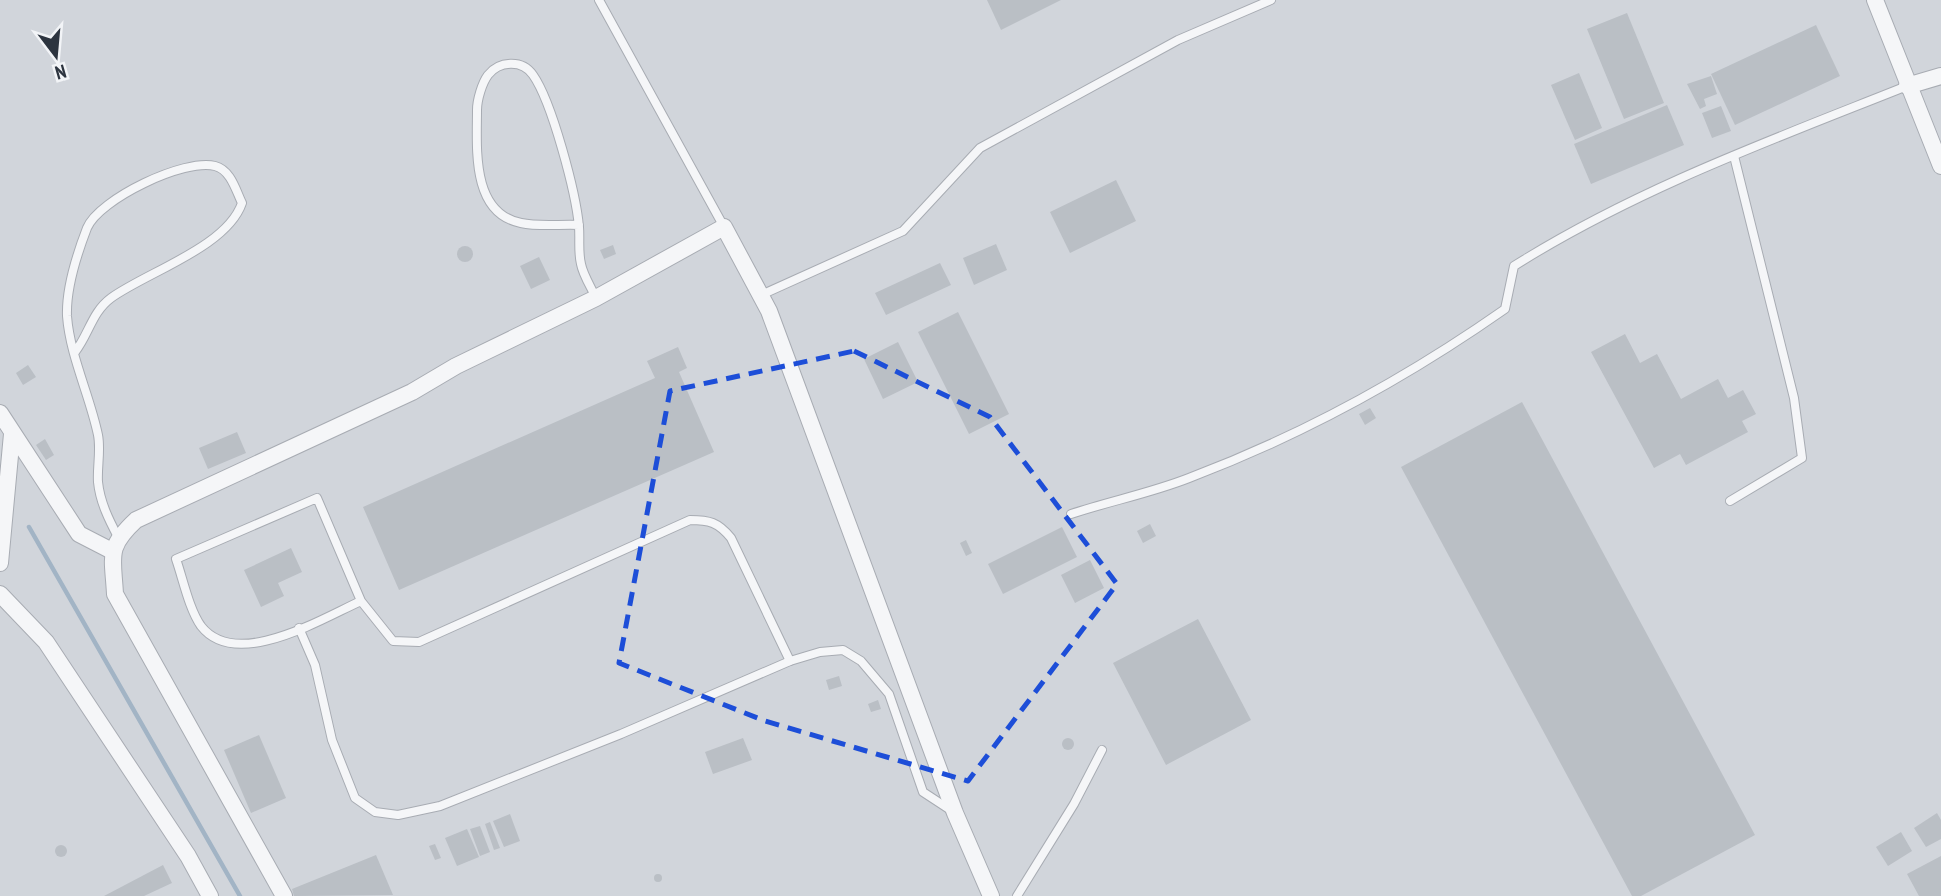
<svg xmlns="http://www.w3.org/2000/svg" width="1941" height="896" font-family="'PT Sans Narrow',sans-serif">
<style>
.built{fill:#d1d5db}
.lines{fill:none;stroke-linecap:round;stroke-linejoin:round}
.stream{stroke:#a2b4c5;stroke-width:4.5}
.building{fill:#babfc5}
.service-casing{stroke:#a8acb3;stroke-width:10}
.minor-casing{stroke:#a8acb3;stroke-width:18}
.service{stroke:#f5f6f8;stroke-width:8}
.minor{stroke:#f5f6f8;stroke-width:16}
.marked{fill:none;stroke:#1d4ed8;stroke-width:5;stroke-dasharray:14 9;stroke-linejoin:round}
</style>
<rect width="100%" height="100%" fill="#e2e5e9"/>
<rect class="built" x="0" y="0" width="1941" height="896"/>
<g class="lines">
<polyline class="stream" points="29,527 240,896"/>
</g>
<g class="building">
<polygon points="987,0 1061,0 1001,30"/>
<polygon points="1627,13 1664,103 1624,119 1587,29"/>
<polygon points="1816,25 1840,76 1735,125 1711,74"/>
<polygon points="1579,73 1602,128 1575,140 1551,85"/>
<polygon points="1711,76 1717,94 1704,99 1706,106 1700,109 1687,84"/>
<polygon points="1667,105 1684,145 1591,184 1574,144"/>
<polygon points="1721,106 1731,131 1712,138 1702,113"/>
<polygon points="1116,180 1136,221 1070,253 1050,212"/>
<polygon points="996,244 1007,270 974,285 963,258"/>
<polygon points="613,245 616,254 604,259 600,250"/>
<circle cx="465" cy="254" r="8"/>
<polygon points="539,257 550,280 531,289 520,266"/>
<polygon points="940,263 951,285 886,315 875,293"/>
<polygon points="958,312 1009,414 969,434 918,332"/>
<polygon points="1625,334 1640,363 1657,354 1681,399 1718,379 1728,398 1743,390 1756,414 1742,421 1748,432 1686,465 1680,454 1654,468 1591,352"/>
<polygon points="898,342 918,382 883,399 864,359"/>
<polygon points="678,347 687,368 679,372 714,452 399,590 363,507 655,378 647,361"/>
<polygon points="28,365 36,377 23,385 16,373"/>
<polygon points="1522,402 1755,835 1641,896 1632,896 1401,467"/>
<polygon points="1370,408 1376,418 1365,425 1359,414"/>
<polygon points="237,432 246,453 208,469 199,448"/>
<polygon points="45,439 54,455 46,460 36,445"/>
<polygon points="1150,524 1156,536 1143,543 1137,531"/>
<polygon points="1062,527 1077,557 1003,594 988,564"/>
<polygon points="966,540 972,553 966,556 960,543"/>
<polygon points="291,548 302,572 278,583 284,596 261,607 244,570"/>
<polygon points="1090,560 1104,588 1075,603 1061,575"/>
<polygon points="1198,619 1251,720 1166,765 1113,663"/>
<polygon points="839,676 842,686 829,690 826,680"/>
<polygon points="878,700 881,709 871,712 868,704"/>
<polygon points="259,735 286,798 251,813 224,750"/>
<circle cx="1068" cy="744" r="6"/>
<polygon points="743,738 752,760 713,774 705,752"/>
<polygon points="1937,813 1941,820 1941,839 1926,847 1914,828"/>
<polygon points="510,814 520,841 504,847 493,821"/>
<polygon points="490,822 500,848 494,850 485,824"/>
<polygon points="480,826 490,852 480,856 470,829"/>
<polygon points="467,829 479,857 457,866 445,838"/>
<polygon points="1901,832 1912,851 1888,866 1876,847"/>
<polygon points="435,844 441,858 435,860 429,846"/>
<circle cx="61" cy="851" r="6"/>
<polygon points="376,855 393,895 294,896 292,889"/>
<polygon points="1941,856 1941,896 1919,896 1907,874"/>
<polygon points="163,865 172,883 144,896 104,896"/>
<circle cx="658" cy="878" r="4"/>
</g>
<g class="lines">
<defs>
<g id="service">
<polyline points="599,0 724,227"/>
<path d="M579,225C561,224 539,227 521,223C471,213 477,148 477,110C477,100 482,83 488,75C499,61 522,59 533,75C552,102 576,193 579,227C580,239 578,252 581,264C583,275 591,287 596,298"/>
<polyline points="761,295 903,231 980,148 1178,40 1271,0"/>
<path d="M75,352C89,334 92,312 111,298C147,272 227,247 242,203C236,191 231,170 215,166C185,158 99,199 87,228C77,254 66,289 67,316C70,356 90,396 98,435C101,450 97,467 98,482C100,502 109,520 118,537"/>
<polyline points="1730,501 1802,458 1794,398 1734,156"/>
<path d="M1071,514C1110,501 1151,493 1189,478C1300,436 1408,377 1505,309L1514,266C1636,189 1774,139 1907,86"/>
<path d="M361,601C321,619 236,671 201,626C189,609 183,579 176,559L317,498L361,601L393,641L419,642L690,520C709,520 718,522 731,538L790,661"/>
<polyline points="299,628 315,665 332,740 355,798 375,812 398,815 440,806 621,734 790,661 820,652 843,650 861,661 889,694 923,792 952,811"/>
<polyline points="1017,896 1074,804 1102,750"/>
</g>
<g id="minor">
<polyline points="1875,0 1941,166"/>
<polyline points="1907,86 1941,76"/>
<polyline points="0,413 79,534 112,551"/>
<polyline points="0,563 12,434"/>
<polyline points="0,594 46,642 188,856 210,896"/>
<path d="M284,896L115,594C113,556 106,548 136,520L412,392L456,366L596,298L724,227L769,311L955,813L991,896"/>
</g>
</defs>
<use href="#service" class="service-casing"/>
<use href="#minor" class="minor-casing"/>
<use href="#service" class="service"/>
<use href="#minor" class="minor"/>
</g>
<path class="marked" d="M854,351L990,417L1117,584L968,781L765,721L619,663L670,391Z"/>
<g transform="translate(56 56) rotate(164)" stroke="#f2f4f7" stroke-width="5" paint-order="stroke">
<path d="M0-5L12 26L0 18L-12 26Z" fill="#2c343f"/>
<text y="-10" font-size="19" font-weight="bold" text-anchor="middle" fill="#2c343f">N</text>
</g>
</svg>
